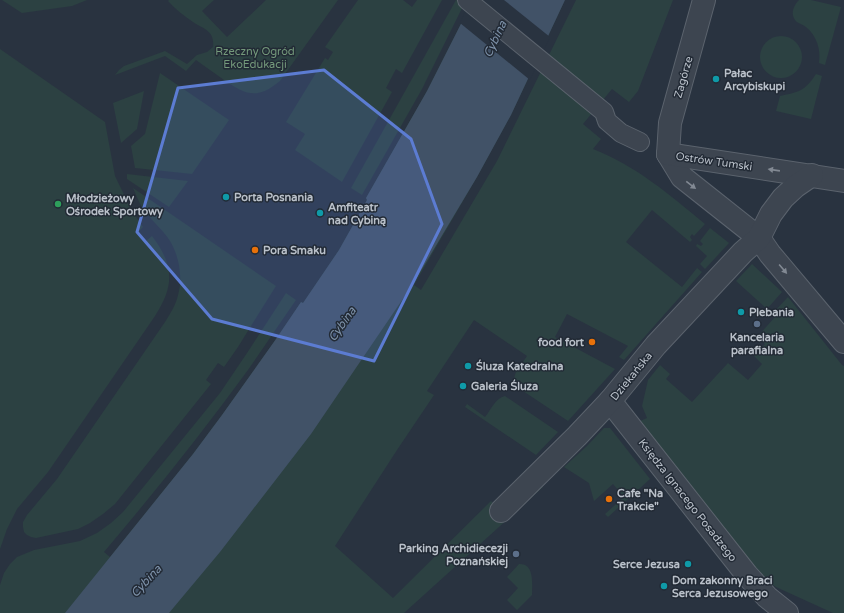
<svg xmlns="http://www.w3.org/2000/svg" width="844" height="613" font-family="'Varela Round',sans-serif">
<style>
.green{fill:#2c4142}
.water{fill:#415267}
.pier{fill:#293340}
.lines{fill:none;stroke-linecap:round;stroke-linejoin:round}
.pedestrian-casing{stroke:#5b636d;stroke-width:20}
.minor-casing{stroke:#5b636d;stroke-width:24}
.pedestrian{stroke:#3d4550;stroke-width:18}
.minor{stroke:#3d4550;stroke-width:22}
.oneway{fill:#828993}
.marked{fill:#5c7cd2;fill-opacity:0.2;stroke:#5c7cd2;stroke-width:3;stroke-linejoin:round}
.culture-dot{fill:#0f9aa8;stroke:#222a35;stroke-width:1.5}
.leisure-dot{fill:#2e9e5b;stroke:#222a35;stroke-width:1.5}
.food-dot{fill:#e8710a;stroke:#222a35;stroke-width:1.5}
.service-dot{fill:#5c6f8a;stroke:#222a35;stroke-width:1.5}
.labels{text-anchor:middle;stroke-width:3;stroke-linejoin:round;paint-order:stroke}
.park-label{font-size:11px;fill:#74997b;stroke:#222a35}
.poi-label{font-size:11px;font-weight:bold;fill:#bac1ca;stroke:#222a35;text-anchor:start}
.street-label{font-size:11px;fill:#bac1ca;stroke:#222a35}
.water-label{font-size:12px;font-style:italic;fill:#7e92aa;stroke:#222a35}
</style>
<rect width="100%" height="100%" fill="#293340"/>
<g class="green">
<polygon points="2,0 87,0 72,6 22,13"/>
<path d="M169,0H214L202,11L227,37L266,0H338L280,81C257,100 246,95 224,80C215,73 205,67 196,60L186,71L165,56L115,75L119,70L124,66L165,51L187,64L197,55L207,52L213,47C215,30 203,29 193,22C184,16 175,9 168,1Z"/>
<polygon points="358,0 403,0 412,7 417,0 442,0 402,73 396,69 386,88 392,92 342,182 295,150 305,134 286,122 325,58 328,60 333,52 325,47"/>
<polygon points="456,0 466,0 422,89 362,195 351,188"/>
<path d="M473,0H533L112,613H0V585L4,573L10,564L17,557L34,550L80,541L97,533L111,523L123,512L220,393L247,353L286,293L296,300C280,323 264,347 248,370C202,433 154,493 104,552L110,557L193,454L222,415L276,339L301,302L303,303L339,250L367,200L366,198L427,91Z"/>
<path d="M565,0L511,115L477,177L414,285L421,290L497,161L576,0H673L638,91L629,102L612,89L583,124L601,139L593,149C635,165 670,195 705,224L694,236L692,234L690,237L692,240L690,242L652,210L626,242L682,287L697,268L702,272L624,360L619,357L628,346L567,314L555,337L615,369L568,421L517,387C509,375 521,366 527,356L474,320L427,391L434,395L397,450L335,546L393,598L491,501L501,511L540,484L543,487L404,613H157Z"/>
<path d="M799,0H811L841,7L825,65L819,63C821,50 817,36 806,27C802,24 797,23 795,20C790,13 794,5 799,0Z"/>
<circle cx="781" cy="57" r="21"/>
<path d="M0,49L105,122L115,176L132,211L143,227L138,232L146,241L152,236C174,265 175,285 155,316L48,472L17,509L7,529L0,549Z"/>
<polygon points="160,73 229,120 192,174 135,168 131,146 145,134"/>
<path d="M816,74L822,76L811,119L776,111L780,96C799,92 805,91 816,74Z"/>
<polygon points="144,91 137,129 121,143 113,103"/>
<polygon points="127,174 188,181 169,207 127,179"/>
<path d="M133,188L276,286L238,347L224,367L218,363L206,380L211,384L115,504L103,514L90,523L78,529L36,538L31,537L27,535L24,532L23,527V522L27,515L57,479L165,322C170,314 176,305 178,295C183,277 179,256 170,241C163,230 154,223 146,213C140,205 137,197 133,188Z"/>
<polygon points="710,228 729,243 705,269 700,264 707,256 696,246 697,244 701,246 703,244 700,241"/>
<polygon points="752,264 782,292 767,309 736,281"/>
<polygon points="788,297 842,365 844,366 844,613 833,613 776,587 767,581 764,583 640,421 647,418 642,406 648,380 660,365 670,374 666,379 692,402 728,363 748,380 762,364 754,356 765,344 757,337 775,317 772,314"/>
<path d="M505,396L558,432L536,455L465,407L467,404L485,417C491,410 495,398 505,396Z"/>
<polygon points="604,428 610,428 650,479 608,517 605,514 624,497 613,484 594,501 589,483 564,467 587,446"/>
<path d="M519,564C535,563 532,585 532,595L517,610L507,600L518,588L507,577Z"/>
</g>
<polygon class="water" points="473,0 565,0 511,115 477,177 413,284 311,434 220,552 169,613 65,613 193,454 222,415 276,339 301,302 303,303 339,250 367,200 366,198 427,91"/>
<polygon class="pier" points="470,0 504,0 550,37 530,80 460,23"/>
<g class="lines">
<defs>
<polyline id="pedestrian" points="467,0 604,112 607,121 621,133 640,142"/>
<g id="minor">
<polyline points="668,154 682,177 759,238 770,254 844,342"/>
<polyline points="668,154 844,181"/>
<polyline points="668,154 670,123 704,0"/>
<polyline points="610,401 747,575 767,597 787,613"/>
<polyline points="501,511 577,436 610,401 656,345 743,252 759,238 771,214 783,198 796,186 812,175"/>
</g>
</defs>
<use href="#pedestrian" class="pedestrian-casing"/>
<use href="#minor" class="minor-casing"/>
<use href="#pedestrian" class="pedestrian"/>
<use href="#minor" class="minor"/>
</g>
<defs><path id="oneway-solid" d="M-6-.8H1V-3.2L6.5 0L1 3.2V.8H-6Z"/></defs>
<g class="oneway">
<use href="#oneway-solid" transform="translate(774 170) rotate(-172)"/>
<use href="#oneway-solid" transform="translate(691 185) rotate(38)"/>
<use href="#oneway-solid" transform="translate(783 269) rotate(50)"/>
</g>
<path class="marked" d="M324,70L411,139L442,224L374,361L212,319L137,232L178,88Z"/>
<g class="culture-dot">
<circle cx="716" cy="79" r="4"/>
<circle cx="226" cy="197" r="4"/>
<circle cx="320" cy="213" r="4"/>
<circle cx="741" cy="312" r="4"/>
<circle cx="468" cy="366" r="4"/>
<circle cx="463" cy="386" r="4"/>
<circle cx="688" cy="564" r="4"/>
<circle cx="664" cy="586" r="4"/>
</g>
<circle class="leisure-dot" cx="58" cy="204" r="4"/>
<g class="food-dot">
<circle cx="255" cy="250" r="4"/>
<circle cx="592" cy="342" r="4"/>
<circle cx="609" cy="499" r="4"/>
</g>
<g class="service-dot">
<circle cx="757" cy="324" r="4"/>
<circle cx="516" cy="554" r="4"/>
</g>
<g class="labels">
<g class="park-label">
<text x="255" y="55">Rzeczny Ogród<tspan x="255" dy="13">EkoEdukacji</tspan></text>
</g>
<g class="poi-label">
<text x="724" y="77">Pałac<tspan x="724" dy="13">Arcybiskupi</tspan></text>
<text x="234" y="201">Porta Posnania</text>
<text x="66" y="202">Młodzieżowy<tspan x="66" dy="13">Ośrodek Sportowy</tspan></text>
<text x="328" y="211">Amfiteatr<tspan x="328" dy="13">nad Cybiną</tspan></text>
<text x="263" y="254">Pora Smaku</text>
<text x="749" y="316">Plebania</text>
<text x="757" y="341" text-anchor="middle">Kancelaria<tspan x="757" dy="13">parafialna</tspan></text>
<text x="584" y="346" text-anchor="end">food fort</text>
<text x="476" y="370">Śluza Katedralna</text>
<text x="471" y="390">Galeria Śluza</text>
<text x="617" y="497">Cafe "Na<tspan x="617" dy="13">Trakcie"</tspan></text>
<text x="508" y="552" text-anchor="end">Parking Archidiecezji<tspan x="508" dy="13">Poznańskiej</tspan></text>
<text x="680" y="568" text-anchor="end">Serce Jezusa</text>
<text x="672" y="584">Dom zakonny Braci<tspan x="672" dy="13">Serca Jezusowego</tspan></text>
</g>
<g class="street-label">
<text transform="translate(683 77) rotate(-74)" y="4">Zagórze</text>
<text transform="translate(714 161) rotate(8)" y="4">Ostrów Tumski</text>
<text transform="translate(631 376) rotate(-51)" y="4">Dziekańska</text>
<text transform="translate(688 500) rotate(52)" y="4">Księdza Ignacego Posadzego</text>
</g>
<g class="water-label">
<text transform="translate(495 39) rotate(-65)" y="4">Cybina</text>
<text transform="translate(342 324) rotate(-55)" y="4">Cybina</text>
<text transform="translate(146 581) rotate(-47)" y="4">Cybina</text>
</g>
</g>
</svg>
